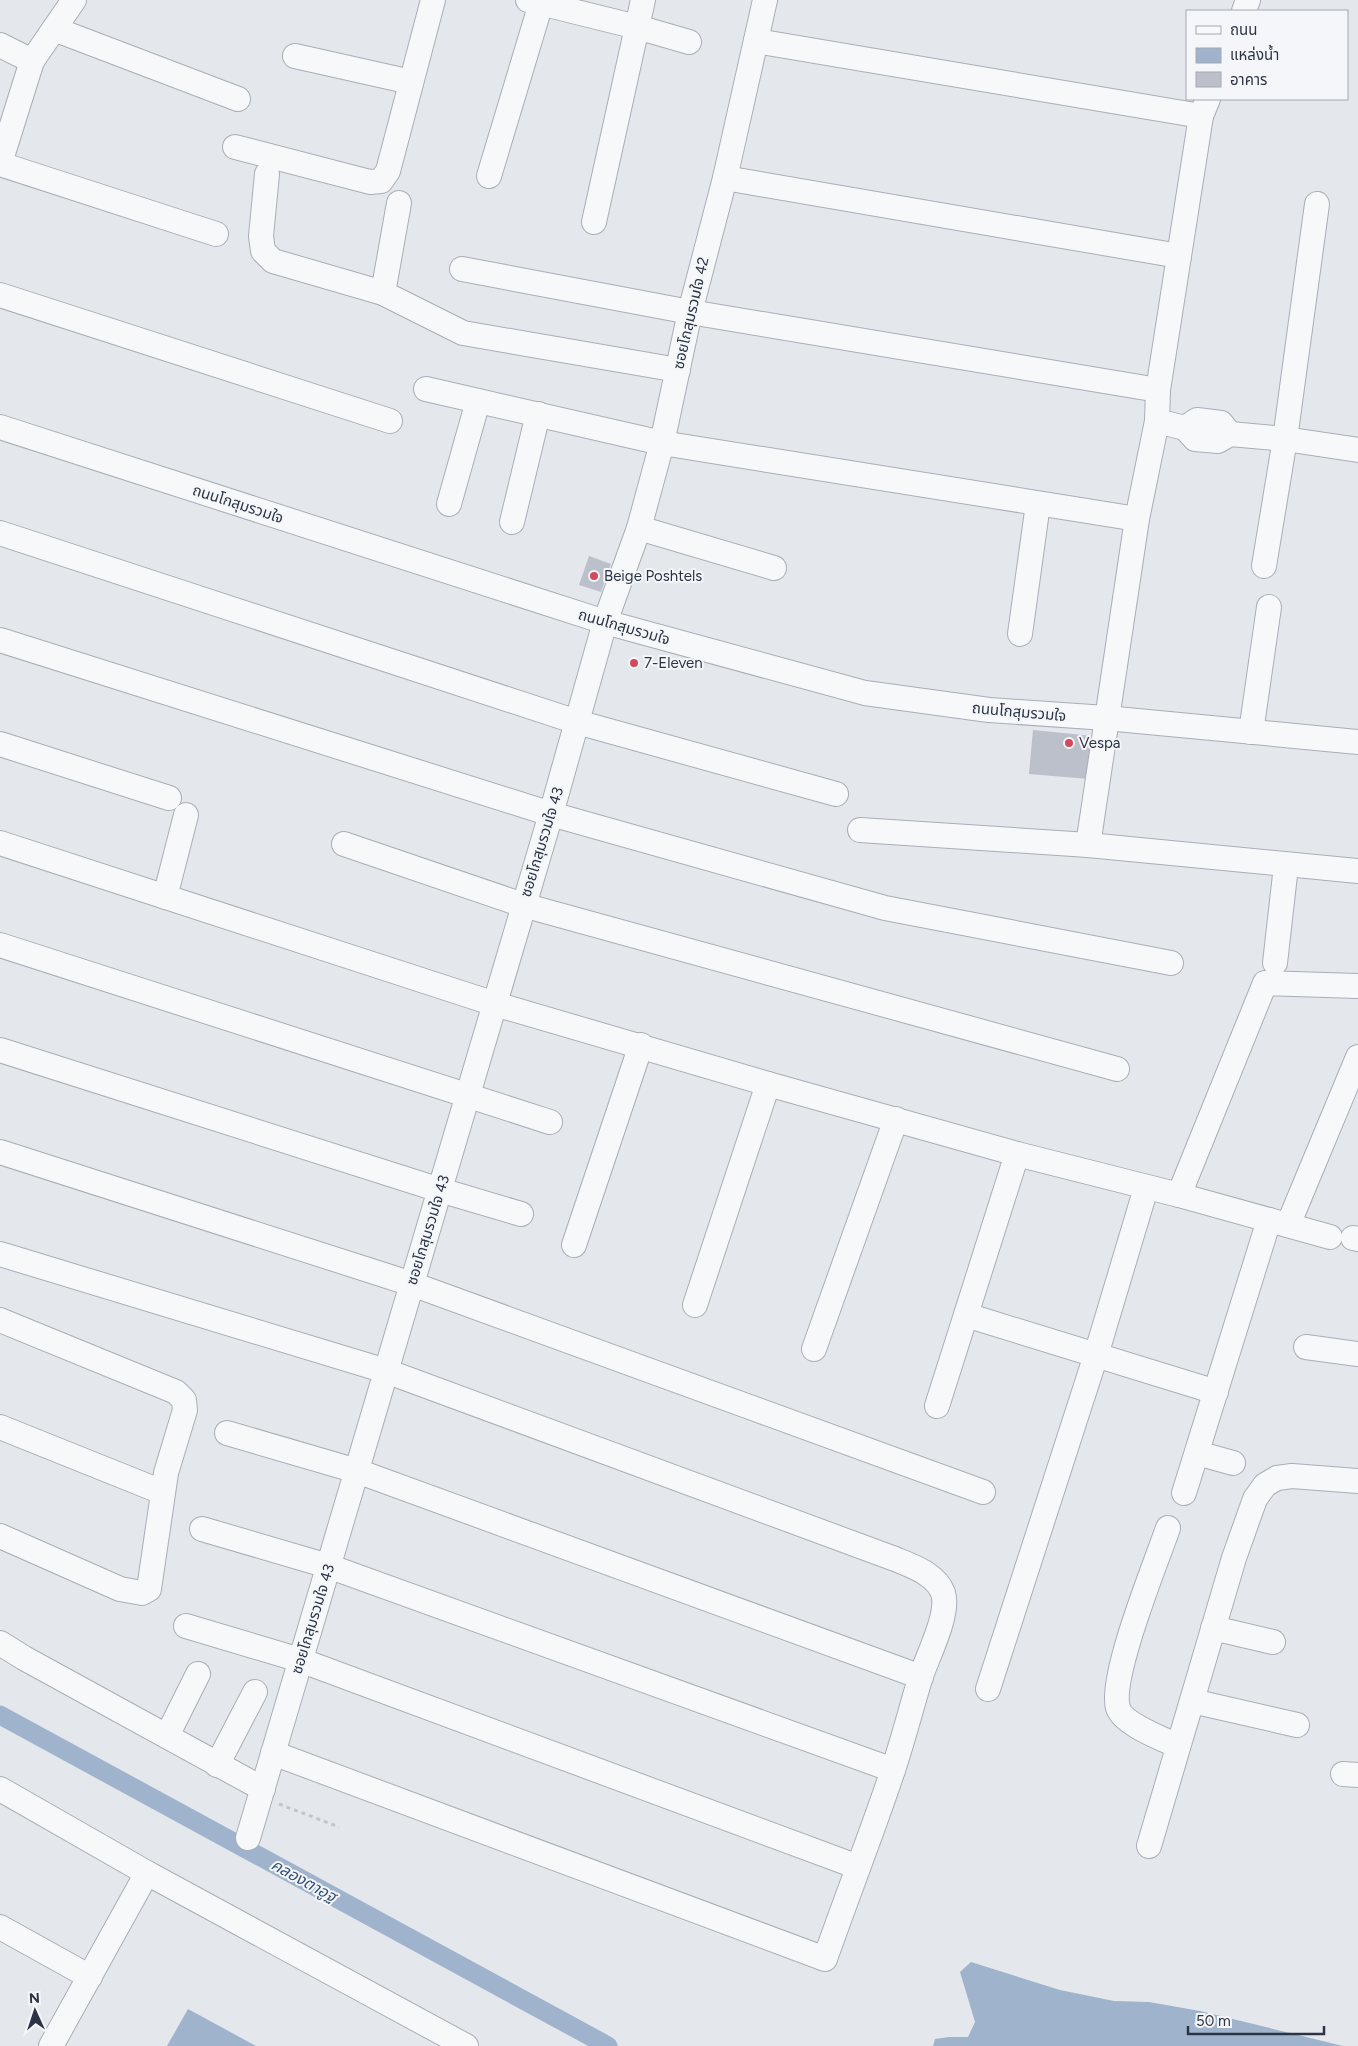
<svg xmlns="http://www.w3.org/2000/svg" width="1358" height="2046" font-family="Figtree,'Noto Sans Thai',sans-serif">
<style>
.water{fill:#9fb4cc}
.lines{fill:none;stroke-linecap:round;stroke-linejoin:round}
.canal{stroke:#9fb4cc;stroke-width:19}
.building{fill:#bbc0ca}
.minor-casing{stroke:#a9aeb7;stroke-width:26}
.path{stroke:#c2c5cb;stroke-width:3;stroke-dasharray:4 4;stroke-linecap:butt}
.minor{stroke:#f7f8fa;stroke-width:24}
.poi-dot{fill:#d1495b;stroke:#f4f6f9;stroke-width:2}
.labels{text-anchor:middle;stroke-width:4;stroke-linejoin:round;paint-order:stroke}
.street-label{font-size:15px;fill:#2b3445;stroke:#f4f6f9}
.poi-label{font-size:15px;fill:#2b3445;stroke:#f4f6f9;text-anchor:start}
.water-label{font-size:16px;font-style:italic;fill:#34527a;stroke:#f4f6f9}
</style>
<rect width="100%" height="100%" fill="#e4e7ec"/>
<g class="water">
<polygon points="971,1962 1060,1990 1114,2001 1149,2002 1200,2011 1343,2046 933,2046 935,2039 949,2037 968,2037 975,2022 960,1972"/>
<polygon points="188,2009 256,2046 167,2046"/>
</g>
<g class="lines">
<polyline class="canal" points="0,1715 608,2046"/>
</g>
<g class="building">
<polygon points="589,556 611,564 601,592 579,585"/>
<polygon points="1033,730 1093,736 1089,779 1029,774"/>
</g>
<g class="lines">
<defs>
<g id="minor">
<polyline points="528,0 637,27 689,42"/>
<polyline points="1244,11 1248,0"/>
<polyline points="54,29 238,99"/>
<polyline points="756,41 1201,116"/>
<polyline points="0,45 32,61"/>
<polyline points="295,56 411,82"/>
<polyline points="235,147 370,182 381,181 388,171 433,0"/>
<polyline points="0,163 32,61 74,0"/>
<polyline points="0,164 216,234"/>
<polyline points="267,174 261,236 263,251 273,261 383,293 463,333 678,370"/>
<polyline points="489,176 542,0"/>
<polyline points="725,178 1179,256"/>
<polyline points="594,222 643,0"/>
<polyline points="462,269 690,312 1158,390"/>
<polyline points="383,293 399,203"/>
<polyline points="0,295 390,421"/>
<polyline points="426,389 662,443 1137,519"/>
<polyline points="1157,421 1185,428 1195,439 1218,441 1230,434 1285,439 1358,450"/>
<polyline points="0,427 605,622 865,693 989,710 1106,718 1358,742"/>
<polyline points="1185,428 1197,420 1221,423 1230,434"/>
<polyline points="449,504 478,401"/>
<polyline points="512,522 538,414"/>
<polyline points="639,528 774,568"/>
<polyline points="0,533 577,722 836,794"/>
<polyline points="1264,566 1285,439 1317,204"/>
<polyline points="1020,634 1038,504"/>
<polyline points="0,640 551,814 885,908 1171,963"/>
<polyline points="1251,732 1269,607"/>
<polyline points="0,744 169,798"/>
<polyline points="860,830 1088,845 1358,871"/>
<polyline points="0,843 495,1004 768,1084 1017,1154 1179,1195 1330,1237"/>
<polyline points="344,844 523,905 1117,1069"/>
<polyline points="1088,845 1137,519 1157,421 1158,390 1201,116 1208,99"/>
<polyline points="165,897 186,815"/>
<polyline points="0,945 550,1122"/>
<polyline points="1275,963 1286,866"/>
<polyline points="0,1050 440,1190 521,1214"/>
<polyline points="0,1152 412,1284 983,1492"/>
<polyline points="1179,1195 1265,983 1358,986"/>
<polyline points="1288,1225 1358,1057"/>
<polyline points="1353,1238 1358,1239"/>
<polyline points="574,1245 641,1045"/>
<path d="M0,1254L386,1371L895,1559C912,1566 936,1574 943,1593C950,1614 927,1657 920,1679C911,1709 903,1740 893,1770C872,1833 847,1896 825,1959L273,1753"/>
<polyline points="695,1305 768,1084"/>
<polyline points="966,1315 1216,1392"/>
<polyline points="0,1320 176,1392 184,1400 185,1410 166,1473 149,1589 142,1593 120,1589 0,1536"/>
<polyline points="1306,1347 1358,1354"/>
<polyline points="814,1349 896,1119"/>
<polyline points="937,1406 1017,1154"/>
<polyline points="0,1427 162,1492"/>
<polyline points="227,1433 357,1471 921,1677"/>
<polyline points="1197,1453 1233,1463"/>
<polyline points="1184,1493 1269,1220"/>
<path d="M1168,1528C1156,1563 1109,1677 1118,1708C1123,1724 1163,1739 1178,1746"/>
<polyline points="202,1529 328,1566 893,1770"/>
<polyline points="186,1626 300,1660 858,1867"/>
<polyline points="1213,1628 1273,1642"/>
<polyline points="0,1643 24,1658 263,1789"/>
<polyline points="988,1689 1096,1355 1146,1188"/>
<polyline points="1192,1701 1297,1725"/>
<polyline points="167,1736 198,1674"/>
<polyline points="217,1765 255,1692"/>
<polyline points="1343,1774 1358,1775"/>
<polyline points="0,1789 147,1873 466,2046"/>
<polyline points="248,1838 551,814 605,622 639,528 662,443 690,312 725,178 765,0"/>
<polyline points="1149,1846 1234,1558 1255,1499 1265,1485 1277,1478 1292,1476 1358,1481"/>
<polyline points="0,1927 90,1977"/>
<polyline points="51,2046 147,1873"/>
</g>
</defs>
<use href="#minor" class="minor-casing"/>
<polyline class="path" points="279,1804 339,1827"/>
<use href="#minor" class="minor"/>
</g>
<g class="poi-dot">
<circle cx="594" cy="576" r="5"/>
<circle cx="634" cy="663" r="5"/>
<circle cx="1069" cy="743" r="5"/>
</g>
<g class="labels">
<g class="street-label">
<text transform="translate(691 313) rotate(-77)" y="5">ซอยโกสุมรวมใจ 42</text>
<text transform="translate(238 504) rotate(18)" y="5">ถนนโกสุมรวมใจ</text>
<text transform="translate(624 627) rotate(16)" y="5">ถนนโกสุมรวมใจ</text>
<text transform="translate(1019 712) rotate(5)" y="5">ถนนโกสุมรวมใจ</text>
<text transform="translate(542 842) rotate(-73)" y="5">ซอยโกสุมรวมใจ 43</text>
<text transform="translate(428 1230) rotate(-73)" y="5">ซอยโกสุมรวมใจ 43</text>
<text transform="translate(313 1619) rotate(-73)" y="5">ซอยโกสุมรวมใจ 43</text>
</g>
<g class="poi-label">
<text x="604" y="581">Beige Poshtels</text>
<text x="644" y="668">7-Eleven</text>
<text x="1079" y="748">Vespa</text>
</g>
<g class="water-label">
<text transform="translate(304 1880) rotate(29)" y="6">คลองตาอูฐ</text>
</g>
</g>
<rect x="1186" y="10" width="162" height="90" fill="#f4f6f9" stroke="#a4a8b1"/>
<rect x="1196" y="26" width="25" height="8" fill="#f7f8fa" stroke="#a4a8b1"/>
<text x="1230" y="35" font-size="15" fill="#2b3445">ถนน</text>
<rect x="1196" y="48" width="25" height="15" fill="#9fb4cc" stroke="#a4a8b1"/>
<text x="1230" y="60" font-size="15" fill="#2b3445">แหล่งน้ำ</text>
<rect x="1196" y="72" width="25" height="15" fill="#bbc0ca" stroke="#a4a8b1"/>
<text x="1230" y="85" font-size="15" fill="#2b3445">อาคาร</text>
<g transform="translate(35 2011) rotate(357)" stroke="#f4f6f9" stroke-width="4" paint-order="stroke">
<path d="M0-4L9 19L0 12L-9 19Z" fill="#2b3445"/>
<text y="-8" font-size="14" font-weight="bold" text-anchor="middle" fill="#2b3445">N</text>
</g>
<path d="M1188 2026v8h136v-8" fill="none" stroke="#2b3445" stroke-width="2.5"/>
<text x="1196" y="2026" font-size="15" fill="#2b3445" stroke="#f4f6f9" stroke-width="4" paint-order="stroke">50 m</text>
</svg>
